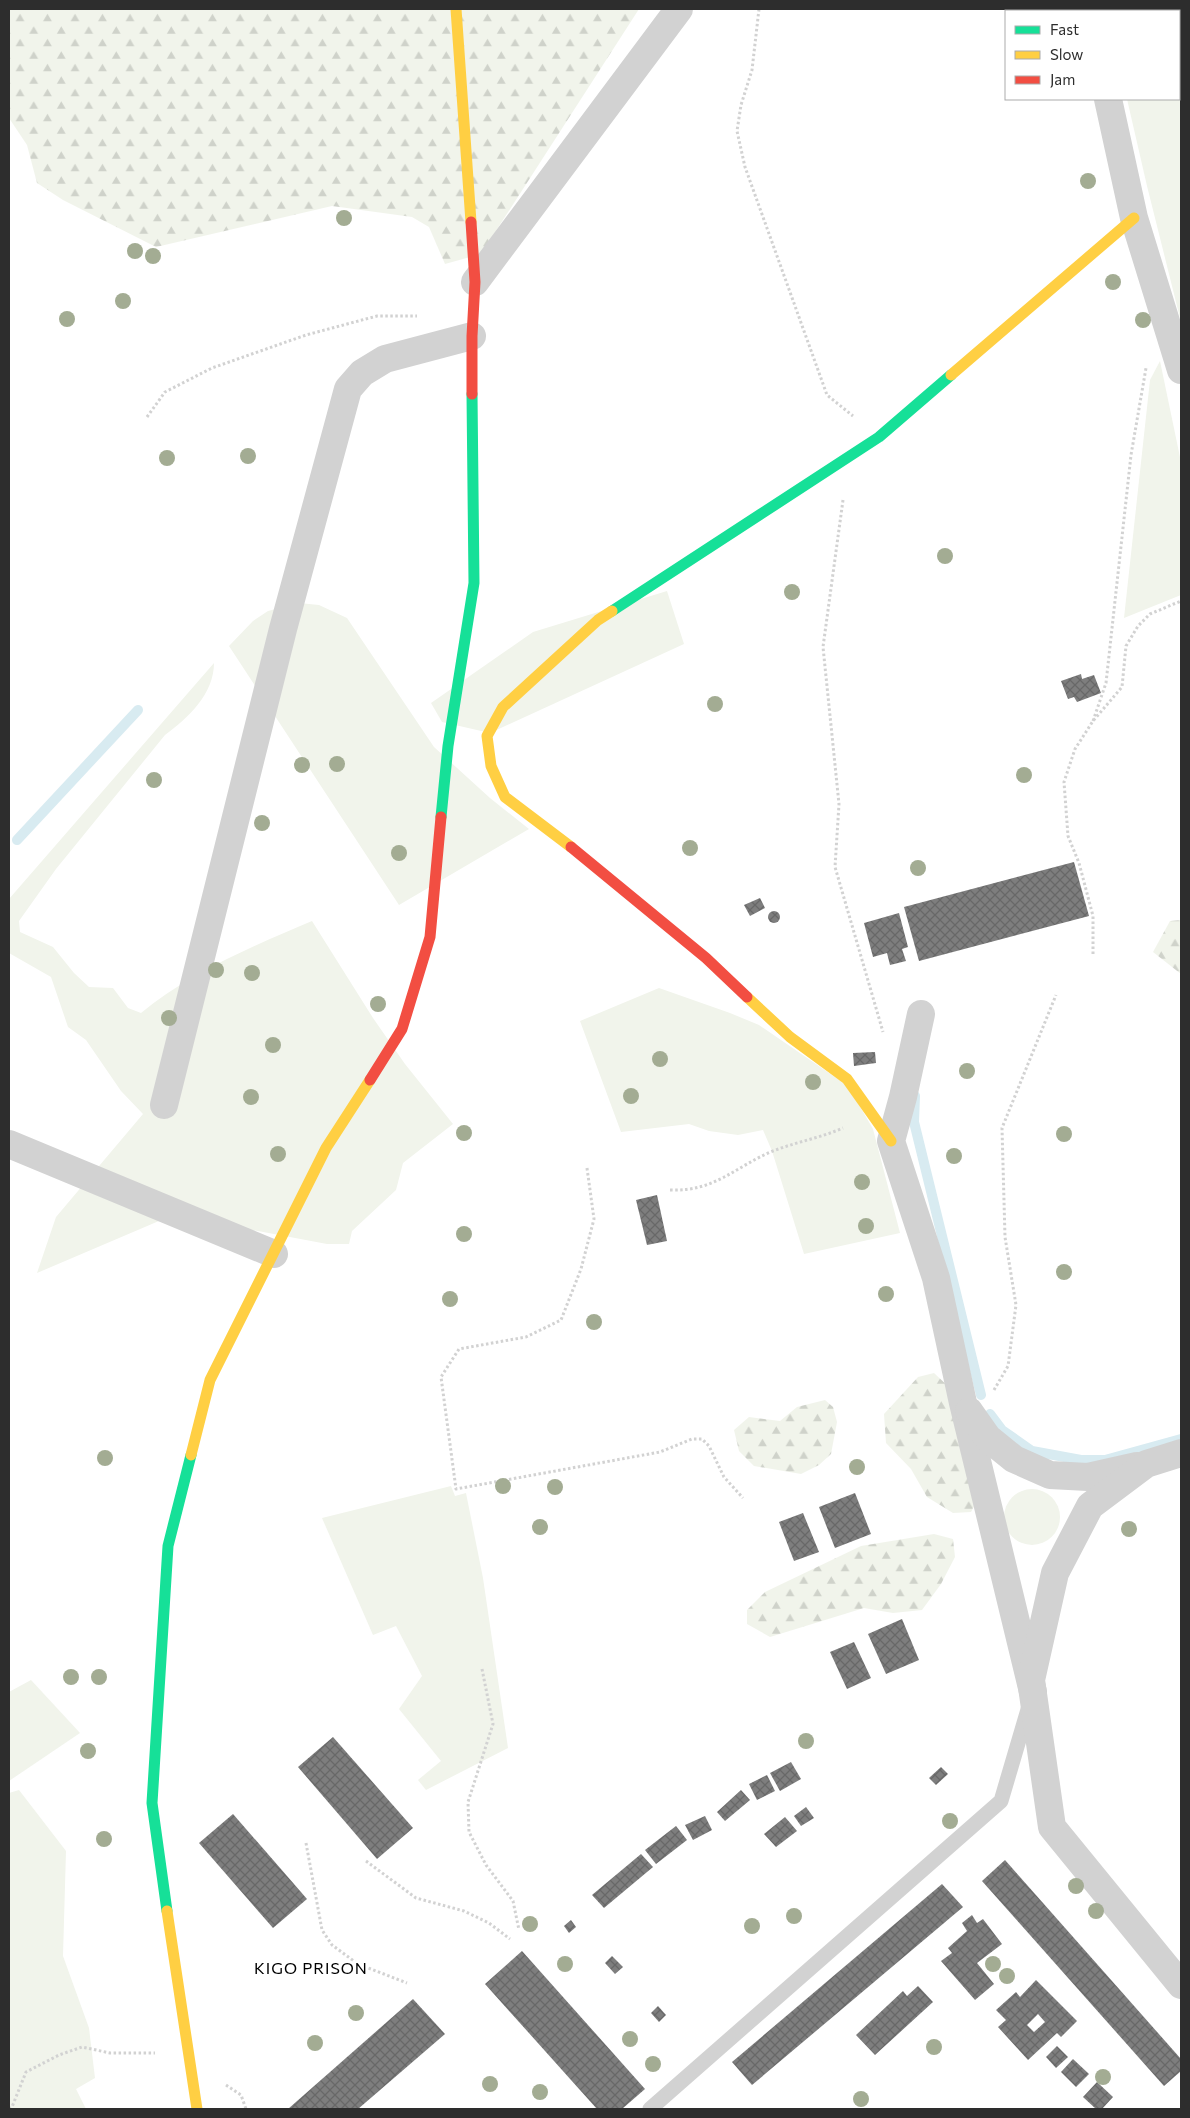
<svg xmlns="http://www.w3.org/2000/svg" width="1190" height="2118" font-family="Commissioner,sans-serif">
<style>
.green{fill:#f1f4eb}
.forest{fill:url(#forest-firs)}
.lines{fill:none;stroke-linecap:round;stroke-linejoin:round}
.stream{stroke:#d8ebf1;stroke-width:10}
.building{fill:url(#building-cross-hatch);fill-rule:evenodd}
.path{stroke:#d2d2d2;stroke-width:3;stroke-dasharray:2.5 2.5;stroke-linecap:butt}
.lane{stroke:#d2d2d2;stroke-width:15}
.street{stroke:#d2d2d2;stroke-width:28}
.fast{stroke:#16e098;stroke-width:11}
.slow{stroke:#ffcf43;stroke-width:11}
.jam{stroke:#f24e42;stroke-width:11}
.tree{fill:#a3ac93}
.labels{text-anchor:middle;stroke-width:5;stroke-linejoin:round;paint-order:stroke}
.quarter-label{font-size:16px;letter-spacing:1px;fill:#000;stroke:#fff}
</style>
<defs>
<pattern id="forest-firs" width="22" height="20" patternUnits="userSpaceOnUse" patternTransform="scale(1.25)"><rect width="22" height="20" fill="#f1f4eb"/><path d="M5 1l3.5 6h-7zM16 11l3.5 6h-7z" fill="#cfd2ca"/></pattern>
<pattern id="building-cross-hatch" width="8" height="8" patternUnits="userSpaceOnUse" patternTransform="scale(1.25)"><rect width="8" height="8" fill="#7e7e7e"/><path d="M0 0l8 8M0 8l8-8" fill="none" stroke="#686868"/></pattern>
</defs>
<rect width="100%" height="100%" fill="#fff"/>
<g class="green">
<polygon points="1107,9 1181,9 1181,322 1147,186 1127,99 1179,99 1179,11 1108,11"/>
<polygon points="1160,361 1181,462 1181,595 1124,618 1150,380"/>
<polygon points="667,591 684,644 490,733 442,722 431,703 533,632"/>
<polygon points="299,603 319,605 347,618 434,747 490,798 529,829 399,905 229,646 253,621 268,611"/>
<path d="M214,663C214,694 188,718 165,735L56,869L19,921L20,932L53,947L74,973L89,987L113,988L128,1008L141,1013C189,973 255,945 312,921L373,1018L405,1064L453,1124L403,1163L396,1190L352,1231L349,1244H327L173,1215L37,1273L56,1217L143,1114L121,1091L86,1040L68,1027L51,977L9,953V899Z"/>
<polygon points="659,988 730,1013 759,1025 848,1086 873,1129 900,1233 804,1254 772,1151 763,1130 738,1135 709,1131 689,1124 621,1132 580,1021"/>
<polygon points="451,1486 455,1496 466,1493 483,1578 508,1748 426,1790 418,1780 441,1761 399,1709 422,1676 396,1626 373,1635 322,1518"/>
<circle cx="1032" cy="1517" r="28"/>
<polygon points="31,1680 80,1733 9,1781 9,1692"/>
<polygon points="19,1790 66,1851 63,1956 89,2028 95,2078 76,2089 86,2109 9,2109 9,1793"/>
</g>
<g class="forest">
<polygon points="9,9 639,9 481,254 445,264 429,227 412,217 332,206 156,247 63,200 37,183 27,145 9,118"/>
<polygon points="1181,920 1181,974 1153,952 1170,921"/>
<polygon points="934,1373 950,1388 977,1501 971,1512 953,1513 927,1497 911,1469 886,1443 884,1414 918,1377"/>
<polygon points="825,1400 833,1407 837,1422 831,1454 819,1465 801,1474 754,1466 739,1451 734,1430 749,1417 780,1421 797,1407"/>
<polygon points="934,1534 953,1539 955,1557 941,1584 922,1610 893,1613 864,1608 770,1637 747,1624 747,1610 765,1592 861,1546"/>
</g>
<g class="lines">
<g class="stream">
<polyline points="1174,9 1177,11"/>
<polyline points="17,840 138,710"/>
<polyline points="915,1096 914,1122 981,1395"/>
<polyline points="990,1414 1002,1430 1032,1451 1081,1460 1105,1460 1181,1439"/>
</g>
</g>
<g class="building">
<polygon points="1081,674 1082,679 1094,675 1101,693 1077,702 1074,697 1068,699 1061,681"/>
<polygon points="1074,862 1089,916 919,961 904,907"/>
<polygon points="760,898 765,908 750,916 744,905"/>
<circle cx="774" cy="917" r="6"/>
<polygon points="899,913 908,947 902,949 906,961 890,965 887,953 873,957 864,923"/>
<polygon points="875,1052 876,1063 854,1066 853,1053"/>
<polygon points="657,1195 667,1241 647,1245 636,1200"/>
<polygon points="855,1493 871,1534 835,1548 819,1507"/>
<polygon points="803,1513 819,1552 794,1561 779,1522"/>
<polygon points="902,1619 919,1660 886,1674 868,1634"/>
<polygon points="854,1642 871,1678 847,1689 830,1652"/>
<polygon points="333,1737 413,1828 377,1859 298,1767"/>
<polygon points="791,1762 801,1779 780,1791 770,1773"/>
<polygon points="941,1767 948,1774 936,1785 929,1778"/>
<polygon points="767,1775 775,1791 757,1800 749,1784"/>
<polygon points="741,1790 750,1800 725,1821 717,1812"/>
<polygon points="806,1807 814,1818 801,1826 794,1816"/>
<polygon points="233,1814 307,1899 273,1928 199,1843"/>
<polygon points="705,1816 712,1830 693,1840 685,1825"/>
<polygon points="785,1817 797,1831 776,1847 764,1834"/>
<polygon points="676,1826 687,1840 656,1864 645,1850"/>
<polygon points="641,1854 653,1867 604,1908 592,1895"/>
<polygon points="1005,1860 1181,2059 1181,2071 1164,2086 982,1881"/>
<polygon points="942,1884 963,1907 752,2085 732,2062"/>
<polygon points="972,1915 977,1923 983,1919 1002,1944 977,1963 994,1984 975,2000 941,1961 952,1953 948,1948 967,1931 962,1923"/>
<polygon points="571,1920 576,1927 569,1933 564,1926"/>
<polygon points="522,1951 645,2089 622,2109 597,2109 485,1984"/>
<polygon points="612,1956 623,1967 615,1974 605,1963"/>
<path d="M1036,1980L1077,2021L1061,2037L1057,2033L1028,2060L998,2027L1006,2020L996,2010L1016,1992L1020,1997ZM1038,2014L1045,2022L1034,2032L1027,2025Z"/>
<polygon points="918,1986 933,2002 875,2055 856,2035 903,1991 907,1996"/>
<polygon points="413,1999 445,2034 358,2109 288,2109"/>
<polygon points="658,2006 666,2015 659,2022 651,2013"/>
<polygon points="1057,2046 1068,2057 1056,2068 1046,2057"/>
<polygon points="1073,2059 1089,2074 1076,2087 1061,2072"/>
<polygon points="1097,2082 1113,2097 1102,2109 1096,2109 1083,2097"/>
</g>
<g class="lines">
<g class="path">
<polyline points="759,9 752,70 741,105 737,131 745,167 827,395 853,416"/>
<polyline points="147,417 165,392 212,368 306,335 377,316 417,316"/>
<polyline points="843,500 823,647 839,804 835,867 883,1032"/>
<polyline points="1093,721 1106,683 1131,455 1146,368"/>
<polyline points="1093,954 1093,916 1079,863 1068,836 1064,782 1075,749 1093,721 1122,687 1126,646 1138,626 1150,614 1181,601"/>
<polyline points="587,1168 594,1219 581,1269 561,1320 526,1337 459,1349 441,1377 456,1489 660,1452 692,1439 702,1439 709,1446 724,1477 743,1498"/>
<path d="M670,1190C715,1192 736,1166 773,1151C796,1142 820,1138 843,1128"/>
<polyline points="994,1390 1008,1366 1016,1305 1005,1237 1002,1128 1056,995"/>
<polyline points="482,1669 493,1724 468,1802 469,1832 486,1865 513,1901 519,1930"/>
<polyline points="306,1843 322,1930 332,1945 358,1964 407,1983"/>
<polyline points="366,1861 416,1898 464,1911 489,1923 510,1939"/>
<polyline points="226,2085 241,2095 246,2109"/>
<polyline points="9,2109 12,2107 26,2072 59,2055 82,2047 110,2053 155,2053"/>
</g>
<polyline class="lane" points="650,2109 1001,1801 1029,1706"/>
<g class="street">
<polyline points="1088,9 1088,11"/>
<polyline points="1108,99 1134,218 1181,370"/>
<polyline points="475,282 679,9"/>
<polyline points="921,1014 903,1097 891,1141 936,1278 963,1403 1033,1692"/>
<polyline points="164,1105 283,629 348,389 362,373 385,359 472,336"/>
<polyline points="9,1144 274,1254"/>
<polyline points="969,1411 988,1438 1014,1459 1050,1475 1088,1477 1137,1466"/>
<polyline points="1181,1453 1146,1464 1090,1506 1055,1573 1031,1680 1052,1827 1181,1985"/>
</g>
<g class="fast">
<polyline points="612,611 879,437 951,375"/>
<polyline points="441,817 448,746 474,583 472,394"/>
<polyline points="167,1911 152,1803 168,1546 191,1455"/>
</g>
<g class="slow">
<polyline points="456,9 471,222"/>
<polyline points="951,375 1134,218"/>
<polyline points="571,847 505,797 491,766 487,736 503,707 598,620 612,611"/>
<polyline points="747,997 790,1037 847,1079 891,1141"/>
<polyline points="191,1455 210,1380 326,1148 370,1080"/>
<polyline points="167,1911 197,2109"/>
</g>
<g class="jam">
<polyline points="471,222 475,282 472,336 472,394"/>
<polyline points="571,847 706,958 747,997"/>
<polyline points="370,1080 402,1029 430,937 441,817"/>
</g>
</g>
<g class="tree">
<circle cx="1088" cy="181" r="8"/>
<circle cx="344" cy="218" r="8"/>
<circle cx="135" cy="251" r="8"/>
<circle cx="153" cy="256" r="8"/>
<circle cx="1113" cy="282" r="8"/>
<circle cx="123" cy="301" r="8"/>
<circle cx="67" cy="319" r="8"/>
<circle cx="1143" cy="320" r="8"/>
<circle cx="248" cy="456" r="8"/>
<circle cx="167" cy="458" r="8"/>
<circle cx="945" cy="556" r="8"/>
<circle cx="792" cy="592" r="8"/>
<circle cx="715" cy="704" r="8"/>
<circle cx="337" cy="764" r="8"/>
<circle cx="302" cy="765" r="8"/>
<circle cx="1024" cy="775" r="8"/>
<circle cx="154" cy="780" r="8"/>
<circle cx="262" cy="823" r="8"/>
<circle cx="690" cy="848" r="8"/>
<circle cx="399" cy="853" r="8"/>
<circle cx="918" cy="868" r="8"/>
<circle cx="216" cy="970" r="8"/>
<circle cx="252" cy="973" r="8"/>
<circle cx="378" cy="1004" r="8"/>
<circle cx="169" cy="1018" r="8"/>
<circle cx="273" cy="1045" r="8"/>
<circle cx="660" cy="1059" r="8"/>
<circle cx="967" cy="1071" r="8"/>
<circle cx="813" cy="1082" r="8"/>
<circle cx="631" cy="1096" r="8"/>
<circle cx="251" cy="1097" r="8"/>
<circle cx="464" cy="1133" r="8"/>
<circle cx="1064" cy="1134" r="8"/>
<circle cx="278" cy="1154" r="8"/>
<circle cx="954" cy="1156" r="8"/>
<circle cx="862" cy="1182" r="8"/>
<circle cx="866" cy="1226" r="8"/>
<circle cx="464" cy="1234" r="8"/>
<circle cx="1064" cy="1272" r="8"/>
<circle cx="886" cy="1294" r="8"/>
<circle cx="450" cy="1299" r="8"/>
<circle cx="594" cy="1322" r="8"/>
<circle cx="105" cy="1458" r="8"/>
<circle cx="857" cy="1467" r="8"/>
<circle cx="503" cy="1486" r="8"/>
<circle cx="555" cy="1487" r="8"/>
<circle cx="540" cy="1527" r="8"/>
<circle cx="1129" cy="1529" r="8"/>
<circle cx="71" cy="1677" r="8"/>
<circle cx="99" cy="1677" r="8"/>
<circle cx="806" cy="1741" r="8"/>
<circle cx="88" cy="1751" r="8"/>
<circle cx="950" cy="1821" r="8"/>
<circle cx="104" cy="1839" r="8"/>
<circle cx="1076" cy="1886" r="8"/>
<circle cx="1096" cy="1911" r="8"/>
<circle cx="794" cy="1916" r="8"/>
<circle cx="530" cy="1924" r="8"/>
<circle cx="752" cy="1926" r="8"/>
<circle cx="565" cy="1964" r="8"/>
<circle cx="993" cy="1964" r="8"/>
<circle cx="1007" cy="1976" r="8"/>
<circle cx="356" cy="2013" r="8"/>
<circle cx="630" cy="2039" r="8"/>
<circle cx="315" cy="2043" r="8"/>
<circle cx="934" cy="2047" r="8"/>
<circle cx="653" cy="2064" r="8"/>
<circle cx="1103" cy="2077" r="8"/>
<circle cx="490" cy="2084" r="8"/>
<circle cx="540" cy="2092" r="8"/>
<circle cx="861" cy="2099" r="8"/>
</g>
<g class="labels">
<g class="quarter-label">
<text x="311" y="1974">KIGO PRISON</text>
</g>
</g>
<rect width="1190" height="2118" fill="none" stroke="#2d2d2d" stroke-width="20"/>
<rect x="1005" y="10" width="175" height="90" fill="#ffffff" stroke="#ababab"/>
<rect x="1015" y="26" width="25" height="8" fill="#16e098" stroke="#ababab"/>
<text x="1050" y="35" font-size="15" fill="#2d2d2d">Fast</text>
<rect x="1015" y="51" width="25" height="8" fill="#ffcf43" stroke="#ababab"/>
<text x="1050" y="60" font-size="15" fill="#2d2d2d">Slow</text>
<rect x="1015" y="76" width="25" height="8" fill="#f24e42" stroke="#ababab"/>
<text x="1050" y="85" font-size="15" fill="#2d2d2d">Jam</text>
</svg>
